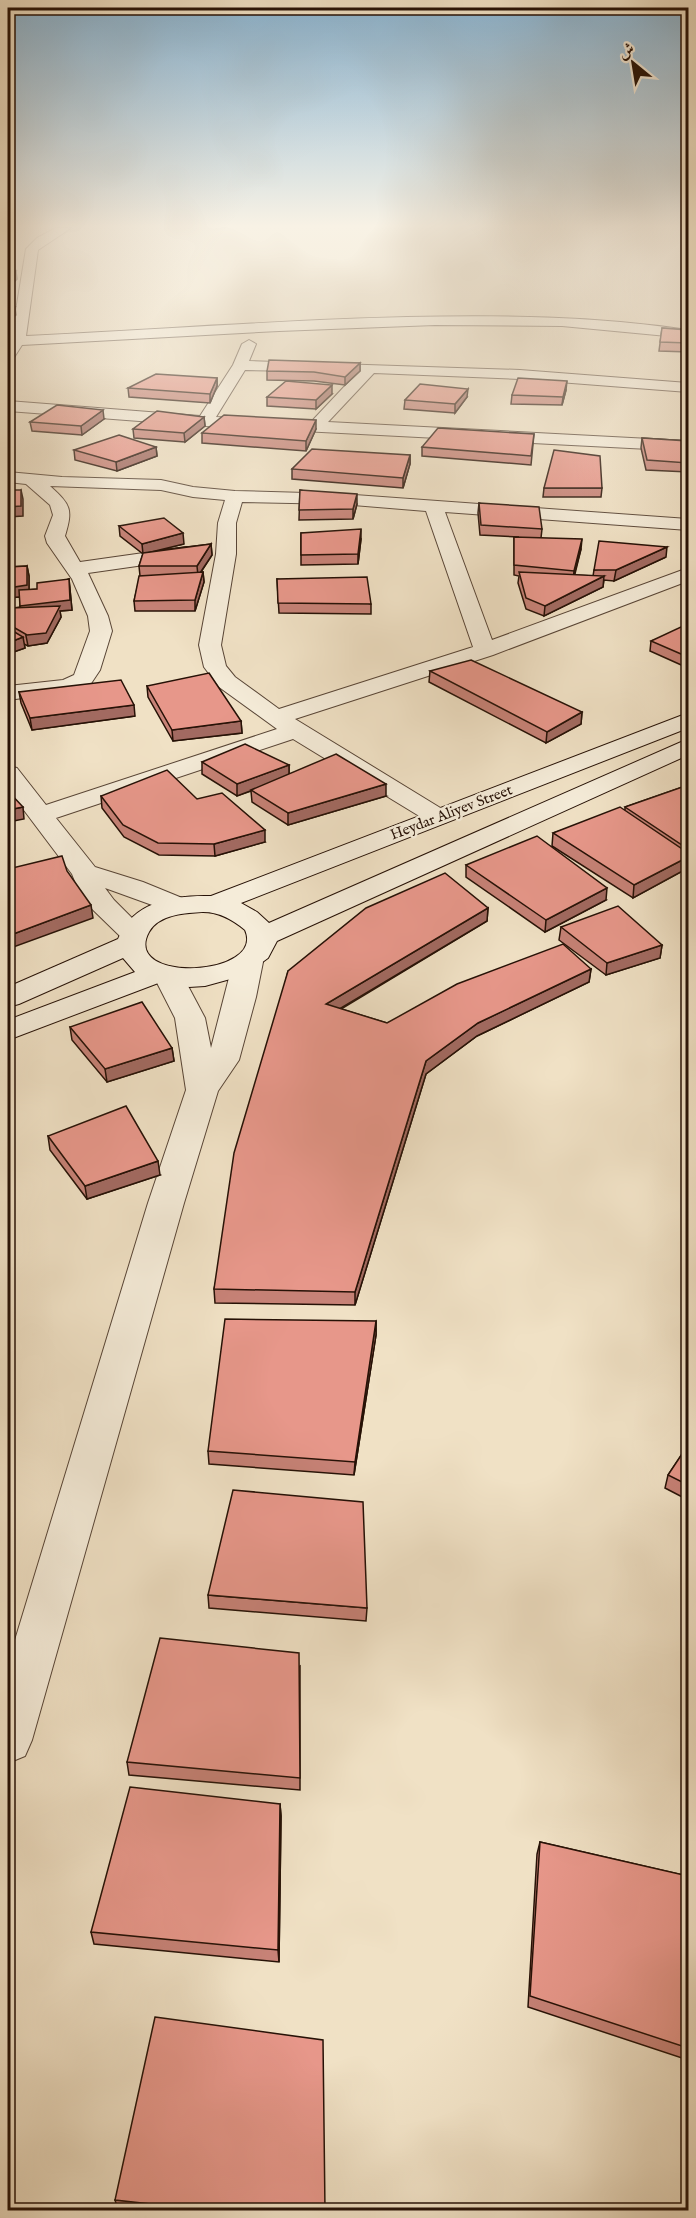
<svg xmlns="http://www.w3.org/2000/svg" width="696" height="2218" font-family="'IM FELL English',Amiri,serif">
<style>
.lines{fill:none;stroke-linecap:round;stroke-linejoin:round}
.minor-casing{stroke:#584536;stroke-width:2}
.tertiary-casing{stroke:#584536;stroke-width:2}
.secondary-casing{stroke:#261106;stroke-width:2}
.minor{fill:#f5ecd9;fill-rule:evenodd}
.tertiary{fill:#f5ecd9;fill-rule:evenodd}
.secondary{fill:#f5ecd9;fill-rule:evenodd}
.wall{fill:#c78277;stroke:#261106;stroke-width:1.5}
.shaded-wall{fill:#a26a61;stroke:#261106;stroke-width:1.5}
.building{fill:#e7978a;stroke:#261106;stroke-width:1.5}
.labels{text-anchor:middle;stroke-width:5;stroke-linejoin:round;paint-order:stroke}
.far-street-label{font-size:15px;fill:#261106;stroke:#f5ecd9}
</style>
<rect width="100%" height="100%" fill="#f0e1c5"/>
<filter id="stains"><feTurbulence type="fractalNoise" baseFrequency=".00333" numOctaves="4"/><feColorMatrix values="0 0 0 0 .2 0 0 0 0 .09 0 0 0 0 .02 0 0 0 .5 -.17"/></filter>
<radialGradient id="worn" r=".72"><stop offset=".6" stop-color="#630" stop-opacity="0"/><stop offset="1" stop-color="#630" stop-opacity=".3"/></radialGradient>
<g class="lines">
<defs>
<g id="minor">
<path d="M56,228H71L38,250L26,336C153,330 280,320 407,317C501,315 595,316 688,330V338L562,326L435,325L279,331L22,345L13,359L8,360V346L11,341L26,249L37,238Z"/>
<path d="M249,340L256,344L249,361L520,370L688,383V392L520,379L374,373L328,422L688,441V451L205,426L8,411V401L200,416L233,365L242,344ZM245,370L358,372L311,422L216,417Z"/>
<path d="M8,472L62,477L161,480L193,487L235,491L341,494L688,519V530L445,512L492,640L688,568V581L493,655L295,719L447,812L451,817L447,822L438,825L429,822L293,739L56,818L95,867L143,882L187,900L191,906L187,912L177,914L105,888L114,900L147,933L143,939L133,942L123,939L88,905L79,891L72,874L8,789V766L17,768L46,805L277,729L219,687L204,667L199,645L216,554L218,523L225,500L193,497L161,490L50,486C71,505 73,509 65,536L80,562L186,547L193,549L196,553L193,557L186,559L88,573L108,616L112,631L100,670L90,685L76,691L8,700V686L63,680L74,675L90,631L88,616L72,579L47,543L45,536L53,515L50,505L26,484L8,482ZM242,502L341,504L426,511L473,647L279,709L235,677L226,666L221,645L236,554V523Z"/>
</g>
<polygon id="tertiary" points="248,953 258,956 263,962 256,997 239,1060 218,1091 184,1203 32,1740 25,1756 8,1763 8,1663 148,1203 186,1090 175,1018 153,975 157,969 168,966 179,969 205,1018 211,1048 233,962 238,956"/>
<path id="secondary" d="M688,713V728L241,903L257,912L269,923L688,739V755L277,941L268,958L245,975L205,986L189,987L161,982L8,1040V1020L135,972L123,958L19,1004L8,1007V987L118,939C133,901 174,895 211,896ZM203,912C220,912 233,920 245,930C266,977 121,984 149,932C159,914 186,913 203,912Z"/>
</defs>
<use href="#minor" class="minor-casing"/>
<use href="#tertiary" class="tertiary-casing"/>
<use href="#secondary" class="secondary-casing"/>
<use href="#minor" class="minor"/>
<use href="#tertiary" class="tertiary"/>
<use href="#secondary" class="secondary"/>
</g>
<g class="wall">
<polygon points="662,328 688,330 688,352 659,351"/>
<polygon points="360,363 360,371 345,385 314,381 267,380 267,371"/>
<polygon points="217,378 217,386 210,403 129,397 128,388"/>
<polygon points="566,390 562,405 511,404 512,395"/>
<polygon points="332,394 316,409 267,406 267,397"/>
<polygon points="467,397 455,413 404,409 405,400"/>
<polygon points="204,417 205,426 185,442 134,438 133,429"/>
<polygon points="104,419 82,435 32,431 30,422"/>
<polygon points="316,429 306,451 202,443 202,433"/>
<polygon points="534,434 531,465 422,456 422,447"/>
<polygon points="642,438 688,441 688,472 646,470 641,448"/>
<polygon points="156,447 157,456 117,471 75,460 74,450"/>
<polygon points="410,455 410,464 403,488 292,479 292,469"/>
<polygon points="544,488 602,488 601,497 543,497"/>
<polygon points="300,490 357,504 353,519 299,520"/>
<polygon points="479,503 542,529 541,538 581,549 574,575 593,576 594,570 666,557 614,581 604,580 603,587 544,616 526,609 518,583 519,576 514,575 514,537 519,537 480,535 478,513"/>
<polygon points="119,526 184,544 153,551 211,544 212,555 201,572 203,572 204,582 195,611 135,611 134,601 140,576 139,566 143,554 120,536"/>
<polygon points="301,533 361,539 358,564 301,565"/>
<polygon points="27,566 29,576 29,590 37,589 69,579 72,610 60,611 61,617 47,643 28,646 24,644 25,648 8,654 8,609 20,607 20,597 8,598 8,567"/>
<polygon points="277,579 371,604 371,614 279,613"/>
<polygon points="688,628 688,668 650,651 651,641"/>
<polygon points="430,671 582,712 581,724 546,743 429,682"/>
<polygon points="147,686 241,721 242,733 173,741 148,697"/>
<polygon points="19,692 135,716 32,730 21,703"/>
<polygon points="202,762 289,765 289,774 386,796 288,825 252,802 251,791 237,796 202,774"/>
<polygon points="688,785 688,868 633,898 552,846 553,833 625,810 625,807"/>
<polygon points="101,796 197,799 265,842 215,856 159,855 124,837 102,808"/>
<polygon points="466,865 606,900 545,932 466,877"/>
<polygon points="488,908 487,921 341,1009 387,1023 591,969 589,982 477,1036 426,1074 355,1305 215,1303 214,1289 288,971"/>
<polygon points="561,927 662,945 660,958 606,975 559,940"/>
<polygon points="70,1027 172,1048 174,1061 107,1082 72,1040"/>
<polygon points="48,1136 160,1175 87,1199 50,1150"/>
<polygon points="376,1321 376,1335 354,1475 209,1464 208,1451"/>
<polygon points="688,1445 688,1500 665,1488 668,1475"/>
<polygon points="208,1595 367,1608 366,1621 209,1608"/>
<polygon points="300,1666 300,1790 129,1775 127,1762"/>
<polygon points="280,1804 281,1816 279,1962 94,1944 91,1932"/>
<polygon points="540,1842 688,1876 688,2060 528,2007 537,1854"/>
<polygon points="115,2200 326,2211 132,2211 118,2209"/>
</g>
<g class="shaded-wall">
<polygon points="16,271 17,279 8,289 8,281"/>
<polygon points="15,307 16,315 8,322 8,313"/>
<polygon points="360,363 360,371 345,385 345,377"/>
<polygon points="217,378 217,386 210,403 210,394"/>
<polygon points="567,381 566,390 562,405 563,397"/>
<polygon points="332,385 332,394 316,409 316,400"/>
<polygon points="468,389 467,397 455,413 455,404"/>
<polygon points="103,410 104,419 82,435 81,426"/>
<polygon points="204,417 205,426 185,442 184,433"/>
<polygon points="316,420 316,429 306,451 306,441"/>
<polygon points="156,447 157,456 117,471 116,462"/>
<polygon points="410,455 410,464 403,488 403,478"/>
<polygon points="21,490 23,499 23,516 8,517 8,507"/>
<polygon points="357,494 357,504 353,519 353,509"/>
<polygon points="361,529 361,539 358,564 358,554"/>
<polygon points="183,533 184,544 143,554 142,544"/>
<polygon points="582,539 581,549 573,582 574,571"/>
<polygon points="211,544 212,555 198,576 197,566"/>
<polygon points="667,547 666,557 614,581 616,570"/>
<polygon points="27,566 29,576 29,596 8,598 8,588"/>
<polygon points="203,572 204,582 195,611 195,600"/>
<polygon points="604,576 603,587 544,616 545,606"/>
<polygon points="69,579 72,610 60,611 61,617 47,643 28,646 20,606"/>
<polygon points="23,637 25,648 8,654 8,643"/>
<polygon points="134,705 135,716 32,730 30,718"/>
<polygon points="582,712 581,724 546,743 547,732"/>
<polygon points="241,721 242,733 173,741 172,730"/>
<polygon points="289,765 289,776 237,796 237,784"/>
<polygon points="386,784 386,796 288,825 288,813"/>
<polygon points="23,807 24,819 8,822 8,810"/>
<polygon points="265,830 265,842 215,856 214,844"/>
<polygon points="688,857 688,868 633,898 634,885"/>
<polygon points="607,888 606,900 545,932 546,920"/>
<polygon points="91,905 93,918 8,949 8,936"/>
<polygon points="488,908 487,921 326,1017 326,1004"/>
<polygon points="662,945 660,958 606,975 607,963"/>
<polygon points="591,969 589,982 477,1036 426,1074 355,1305 355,1292 426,1061 478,1023"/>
<polygon points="172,1048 174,1061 107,1082 105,1069"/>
<polygon points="11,1123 14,1136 8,1138 8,1124"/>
<polygon points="158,1161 160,1175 87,1199 85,1186"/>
<polygon points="376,1321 376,1335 354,1475 355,1462"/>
<polygon points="280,1804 281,1816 279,1962 278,1950"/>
</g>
<g class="building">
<polygon points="8,271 16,271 8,281"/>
<polygon points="8,307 15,307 8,313"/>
<polygon points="662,328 688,330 688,343 660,342"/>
<polygon points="269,360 360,363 345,377 314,372 267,371"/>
<polygon points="156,374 217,378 210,394 128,388"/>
<polygon points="518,378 567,381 563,397 512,395"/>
<polygon points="286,381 332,385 316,400 267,397"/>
<polygon points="420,384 468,389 455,404 405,400"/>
<polygon points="57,405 103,410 81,426 30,422"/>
<polygon points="157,411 204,417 184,433 133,429"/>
<polygon points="224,415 316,420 306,441 202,433"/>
<polygon points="438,428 534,434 531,456 422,447"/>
<polygon points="119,435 156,447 116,462 74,450"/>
<polygon points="642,438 688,441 688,463 647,460"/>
<polygon points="312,449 410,455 403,478 292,469"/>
<polygon points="554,450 600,456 602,488 544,488"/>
<polygon points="8,490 21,490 21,506 8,507"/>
<polygon points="300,490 357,494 353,509 299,510"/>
<polygon points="479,503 539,507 542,529 481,525"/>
<polygon points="164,518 183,533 142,544 119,526"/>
<polygon points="361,529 358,554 301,555 301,533"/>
<polygon points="514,537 582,539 574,571 514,565"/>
<polygon points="599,541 667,547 616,570 594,570"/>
<polygon points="211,544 197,566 139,566 143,553"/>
<polygon points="27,566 27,585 8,588 8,567"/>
<polygon points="203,572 195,600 134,601 139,576"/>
<polygon points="519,572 604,576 545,606 526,598"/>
<polygon points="367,577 371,604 278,603 277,579"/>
<polygon points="69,579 70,600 20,606 19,590 37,589 37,583"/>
<polygon points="60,606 46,633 27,635 8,624 8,609 11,608"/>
<polygon points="683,626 688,628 688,657 651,641"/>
<polygon points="8,628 23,637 8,643"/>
<polygon points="471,660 582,712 547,732 430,671"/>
<polygon points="209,673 241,721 172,730 147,686"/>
<polygon points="121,680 134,705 30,718 19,692"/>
<polygon points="245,744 289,765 237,784 202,762"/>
<polygon points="336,754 386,784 288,813 251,790"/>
<polygon points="167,770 197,799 222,793 265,830 214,844 158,843 123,825 101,796"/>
<polygon points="688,785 688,849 625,807"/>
<polygon points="8,791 23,807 8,810"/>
<polygon points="620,807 688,853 688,857 634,885 553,833"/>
<polygon points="537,836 607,888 546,920 466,865"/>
<polygon points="62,856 67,871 91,905 8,936 8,869"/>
<polygon points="445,873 488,908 326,1004 387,1023 457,984 563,944 591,969 478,1023 426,1061 355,1292 214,1289 234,1153 288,971 366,908"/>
<polygon points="618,906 662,945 607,963 561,927"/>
<polygon points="142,1002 172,1048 105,1069 70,1027"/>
<polygon points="126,1106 158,1161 85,1186 48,1136"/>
<polygon points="8,1115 11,1123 8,1124"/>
<polygon points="225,1319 376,1321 355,1462 208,1451"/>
<polygon points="688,1445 688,1485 668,1475"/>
<polygon points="233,1490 363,1502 367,1608 208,1595"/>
<polygon points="160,1638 299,1653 300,1778 127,1762"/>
<polygon points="130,1787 280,1804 278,1950 91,1932"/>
<polygon points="540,1842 688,1876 688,2048 530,1996"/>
<polygon points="155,2017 323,2040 325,2211 214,2211 115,2200"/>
</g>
<linearGradient id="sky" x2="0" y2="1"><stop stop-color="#8ab7d7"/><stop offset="0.42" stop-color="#f8f2e5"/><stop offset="1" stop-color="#f8f2e5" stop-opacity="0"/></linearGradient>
<rect width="696" height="539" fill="url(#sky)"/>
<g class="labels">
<g class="far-street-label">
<text transform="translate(451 812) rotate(-21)" y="5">Heydar Aliyev Street</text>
</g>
</g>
<rect width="696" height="2218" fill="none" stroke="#f0e1c5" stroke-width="30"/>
<rect x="9" y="9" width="678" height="2200" fill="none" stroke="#261106" stroke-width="3"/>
<rect x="15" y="15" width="666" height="2188" fill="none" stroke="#261106" stroke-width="1.5"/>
<g transform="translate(633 63) rotate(330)" stroke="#f5ecd9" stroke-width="4.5" paint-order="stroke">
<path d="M0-4.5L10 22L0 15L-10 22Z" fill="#261106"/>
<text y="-9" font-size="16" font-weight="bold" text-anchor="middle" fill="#261106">ش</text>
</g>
<rect width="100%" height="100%" filter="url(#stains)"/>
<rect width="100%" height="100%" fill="url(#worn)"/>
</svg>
